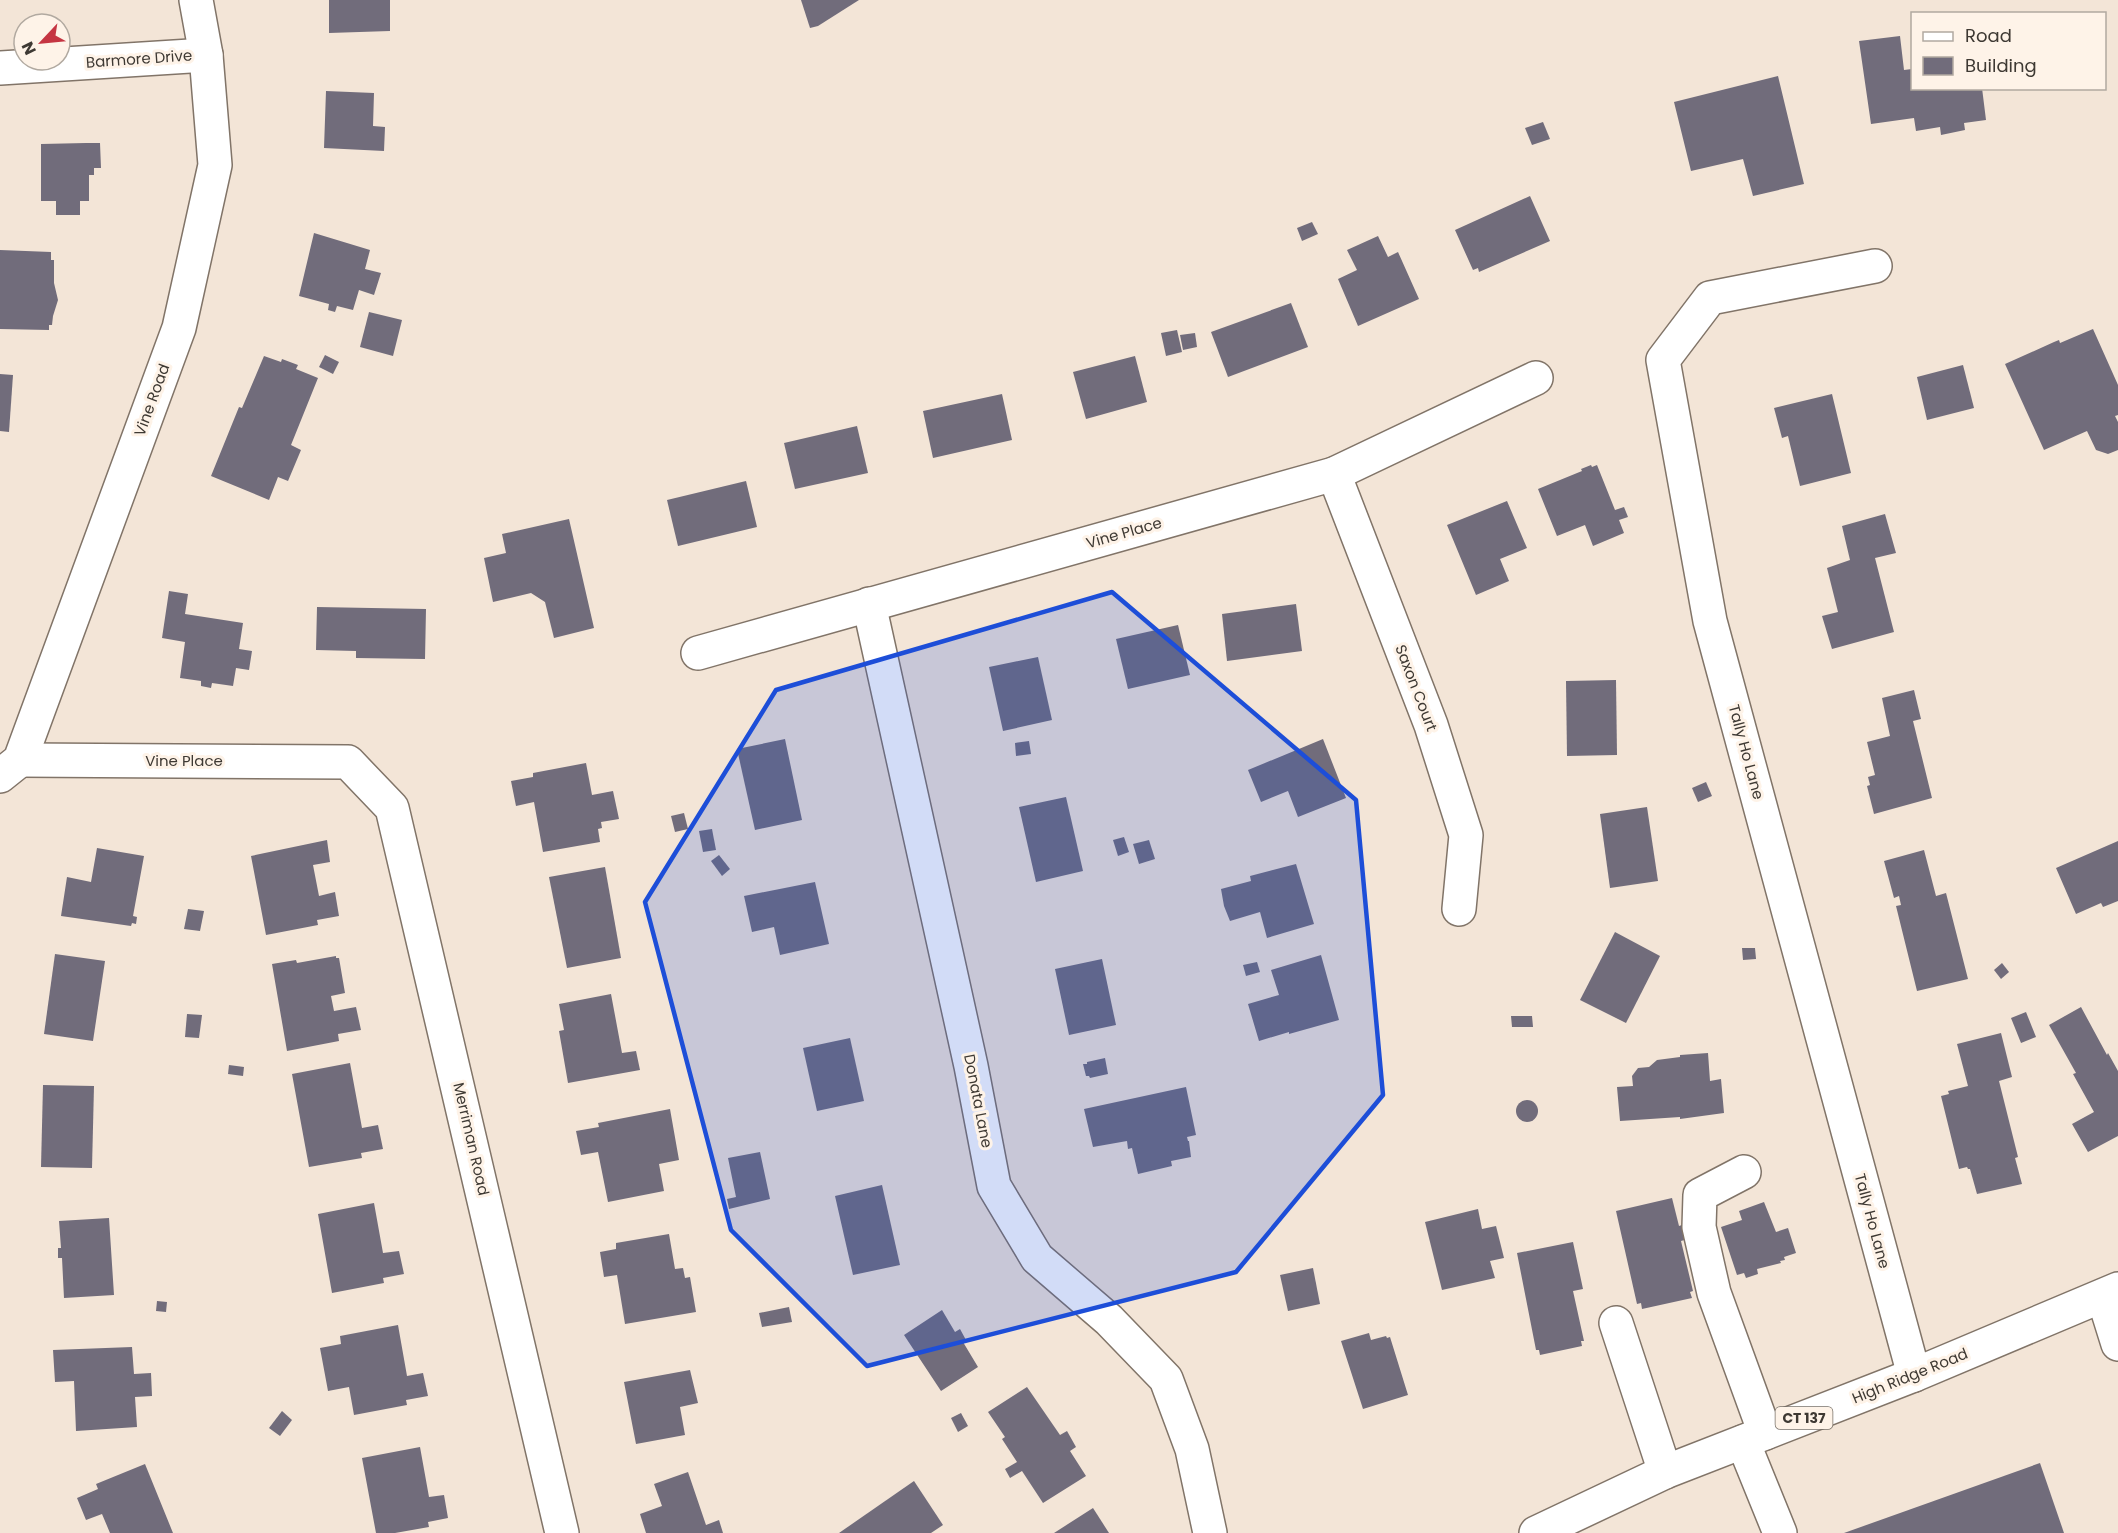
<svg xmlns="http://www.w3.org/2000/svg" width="2118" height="1533" font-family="Poppins,sans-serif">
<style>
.building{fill:#716c7b}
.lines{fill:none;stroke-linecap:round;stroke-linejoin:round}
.minor-casing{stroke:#817468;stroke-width:36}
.major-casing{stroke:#817468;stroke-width:36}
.minor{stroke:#fff;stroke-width:33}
.major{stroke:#fff;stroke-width:33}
.marked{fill:#1d4ed8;fill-opacity:0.2;stroke:#1d4ed8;stroke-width:4.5;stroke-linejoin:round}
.labels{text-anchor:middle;stroke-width:6;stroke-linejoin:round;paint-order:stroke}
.shield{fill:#fef3e8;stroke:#787169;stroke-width:1.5}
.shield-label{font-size:14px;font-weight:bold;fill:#3e3933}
.street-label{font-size:15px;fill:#3e3933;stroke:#fef3e8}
</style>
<rect width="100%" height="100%" fill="#f3e5d7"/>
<g class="building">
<polygon points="329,0 390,0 390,31 329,33"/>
<polygon points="801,0 859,0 818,26 810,28"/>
<polygon points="1900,36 1904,70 1912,69 1912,88 1982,88 1986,120 1964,123 1965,130 1941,135 1940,127 1916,131 1914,118 1871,124 1859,41"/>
<polygon points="1778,76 1804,184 1753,196 1743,159 1691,171 1674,102"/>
<polygon points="326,91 374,93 373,126 385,127 384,151 324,148"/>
<polygon points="1543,122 1550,139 1532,145 1525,128"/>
<polygon points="86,143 100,143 101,168 94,168 94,175 89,175 89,201 80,201 80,215 56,215 56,201 41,201 41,144"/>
<polygon points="1530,196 1550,241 1479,272 1478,268 1473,270 1455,230"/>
<polygon points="1312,222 1318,234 1302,241 1297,228"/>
<polygon points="314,233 370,250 365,269 381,273 374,295 359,290 353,310 337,306 335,312 328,310 329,304 299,296"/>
<polygon points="1378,236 1388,257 1398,252 1419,299 1358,326 1338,279 1357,270 1347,250"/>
<polygon points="0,250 51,252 51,260 54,260 54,283 58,300 53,316 52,325 49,325 49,330 0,329"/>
<polygon points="1291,303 1308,347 1228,377 1211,332"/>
<polygon points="369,312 402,320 393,356 360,347"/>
<polygon points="2093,329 2118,385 2118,415 2115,416 2118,422 2118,450 2108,454 2096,450 2087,431 2044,450 2005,364 2054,342 2059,340 2060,343"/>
<polygon points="1177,330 1182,352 1166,356 1161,333"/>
<polygon points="1195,333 1197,347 1183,350 1180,335"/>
<polygon points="325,355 339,362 333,374 319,367"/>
<polygon points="264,356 281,362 282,359 298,365 296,369 318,378 291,445 301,450 288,481 278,477 269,500 211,476 239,407 242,408"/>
<polygon points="1135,356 1147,402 1086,419 1073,372"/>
<polygon points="1963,365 1974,408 1927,420 1917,377"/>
<polygon points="0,374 13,375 9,432 0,431"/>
<polygon points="1002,394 1012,440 933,458 923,411"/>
<polygon points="1832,394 1851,473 1800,486 1788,436 1782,438 1774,408"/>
<polygon points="857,426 868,473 795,489 784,443"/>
<polygon points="1591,465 1592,467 1597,465 1615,510 1624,507 1628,517 1619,520 1624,533 1593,546 1585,525 1557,536 1538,489 1582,471 1581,469"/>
<polygon points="746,481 757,527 678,546 667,500"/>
<polygon points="1507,501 1527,548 1500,559 1509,581 1476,595 1447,525"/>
<polygon points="1885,514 1896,553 1875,558 1894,632 1832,649 1822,616 1838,612 1827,568 1850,560 1842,526"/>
<polygon points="569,519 594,628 554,638 545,602 531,593 493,602 484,558 506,553 502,534"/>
<polygon points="169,591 188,594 185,614 243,623 239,649 252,651 249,670 236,668 233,686 212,683 211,688 201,686 201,681 180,678 185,642 162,638"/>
<polygon points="1296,604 1302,651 1227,661 1222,614"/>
<polygon points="317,607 426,609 425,659 356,658 356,651 316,650"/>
<polygon points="1178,625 1190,675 1128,689 1116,639"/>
<polygon points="1038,657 1052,720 1003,731 989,667"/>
<polygon points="1616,680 1617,755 1567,756 1566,681"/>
<polygon points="1914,690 1921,719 1913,721 1932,798 1874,814 1867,786 1870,785 1868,777 1875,775 1867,742 1890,736 1882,698"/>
<polygon points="785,739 802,820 755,830 737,749"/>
<polygon points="1323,739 1346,798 1298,817 1288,791 1261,802 1248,770"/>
<polygon points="1029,741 1031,754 1016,756 1015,743"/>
<polygon points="586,763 592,795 613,791 619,819 601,822 602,828 598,829 600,842 543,852 534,802 516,806 511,781 533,777 533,773"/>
<polygon points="1706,782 1712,796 1698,802 1692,788"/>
<polygon points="1066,797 1083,871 1036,882 1019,807"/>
<polygon points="1647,807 1658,881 1610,888 1600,814"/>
<polygon points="684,813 688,829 675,832 671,816"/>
<polygon points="712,829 716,850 703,852 699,831"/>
<polygon points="1124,837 1129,852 1118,856 1113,840"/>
<polygon points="327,840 330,862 313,865 319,896 335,892 339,916 317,920 318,925 266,935 251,856"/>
<polygon points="1149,840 1155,859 1139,864 1133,844"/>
<polygon points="2118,841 2118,901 2103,907 2101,903 2076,914 2056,868"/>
<polygon points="97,848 144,856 133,916 137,917 136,924 132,923 131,926 61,916 67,877 91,882"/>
<polygon points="1924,850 1936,896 1946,893 1968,979 1917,991 1896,906 1901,905 1899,896 1894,898 1884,861"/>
<polygon points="719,855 730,869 722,876 711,861"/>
<polygon points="1296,864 1314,924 1267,938 1260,912 1230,921 1224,906 1221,889 1251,881 1250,876"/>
<polygon points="605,867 621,958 567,968 549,877"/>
<polygon points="815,882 829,944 780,955 774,927 752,932 744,896"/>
<polygon points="188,909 204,911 200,931 184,929"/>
<polygon points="1615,932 1660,956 1626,1023 1580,1000"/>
<polygon points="1742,948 1755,948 1756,959 1743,960"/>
<polygon points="55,954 105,961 93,1041 44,1034"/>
<polygon points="1321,955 1339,1020 1289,1034 1289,1032 1259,1041 1248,1004 1279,995 1271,970"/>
<polygon points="336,956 336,958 339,958 345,993 331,996 334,1011 356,1007 361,1030 338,1034 339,1041 287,1051 272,964 296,960 297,963"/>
<polygon points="1102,959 1116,1025 1069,1035 1055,969"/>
<polygon points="1257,962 1260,972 1246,976 1243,965"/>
<polygon points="2002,963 2009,972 2001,979 1994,970"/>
<polygon points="611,994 622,1053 636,1051 640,1070 568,1083 559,1031 564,1030 559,1004"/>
<polygon points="2081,1007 2107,1055 2108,1053 2118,1071 2118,1136 2088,1152 2072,1124 2094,1112 2073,1074 2076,1073 2049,1025"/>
<polygon points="2026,1012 2036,1037 2021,1043 2011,1018"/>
<polygon points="187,1014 202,1015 199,1038 185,1037"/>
<polygon points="1511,1016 1532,1016 1533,1027 1512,1027"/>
<polygon points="2001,1033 2012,1077 1999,1081 2018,1157 2015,1158 2022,1184 1977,1194 1970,1169 1968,1169 1967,1167 1959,1169 1941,1096 1949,1094 1948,1091 1968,1086 1957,1044"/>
<polygon points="850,1038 864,1101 817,1111 803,1048"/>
<polygon points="1708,1053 1710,1081 1721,1079 1724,1113 1680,1119 1680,1117 1620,1121 1617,1087 1633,1086 1632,1076 1638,1068 1649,1067 1657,1060 1680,1057 1680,1055"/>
<polygon points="1105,1058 1108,1074 1090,1078 1089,1076 1086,1076 1083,1064 1087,1064 1087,1062"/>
<polygon points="350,1063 362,1128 378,1125 383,1149 361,1153 362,1158 309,1167 292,1074"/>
<polygon points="229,1065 244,1067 243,1076 228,1074"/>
<polygon points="43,1085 94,1086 92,1168 41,1167"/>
<polygon points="1186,1087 1196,1135 1187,1137 1188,1141 1189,1141 1191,1157 1171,1161 1172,1166 1138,1174 1132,1148 1128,1149 1127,1141 1093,1147 1084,1109"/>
<circle cx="1527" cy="1111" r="11"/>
<polygon points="670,1109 679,1160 659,1164 664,1191 608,1202 598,1152 581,1155 576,1131 599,1127 598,1123"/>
<polygon points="760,1152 770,1199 729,1209 727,1199 736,1197 728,1158"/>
<polygon points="882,1185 900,1265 853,1275 835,1196"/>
<polygon points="1672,1198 1679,1226 1685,1224 1688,1239 1681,1241 1693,1291 1690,1292 1692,1298 1642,1309 1641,1303 1637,1304 1616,1211"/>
<polygon points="1764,1202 1776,1232 1788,1228 1796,1253 1784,1257 1785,1260 1780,1261 1781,1263 1757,1269 1758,1274 1746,1278 1744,1273 1737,1275 1721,1227 1742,1220 1739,1211"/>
<polygon points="374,1203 383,1253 399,1251 404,1274 383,1278 384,1283 332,1293 318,1214"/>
<polygon points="1478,1209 1482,1229 1496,1226 1504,1258 1490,1261 1495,1278 1442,1290 1425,1222"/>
<polygon points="109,1218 114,1295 64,1298 62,1258 58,1258 58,1248 61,1248 59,1221"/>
<polygon points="669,1234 675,1269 683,1268 685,1278 690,1277 696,1312 625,1324 617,1275 604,1277 600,1252 616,1249 616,1243"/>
<polygon points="1573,1242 1583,1289 1573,1291 1584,1341 1581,1341 1582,1346 1540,1355 1539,1350 1536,1350 1517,1253"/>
<polygon points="1313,1268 1320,1304 1288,1311 1280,1275"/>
<polygon points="157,1301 167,1302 166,1312 156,1311"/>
<polygon points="789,1307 792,1322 762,1327 759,1313"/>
<polygon points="942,1310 955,1332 960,1329 966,1340 963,1342 978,1367 941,1391 904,1335"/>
<polygon points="398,1325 407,1376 423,1373 428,1396 406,1400 407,1405 354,1415 349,1387 328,1391 320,1348 341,1344 340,1336"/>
<polygon points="1369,1333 1371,1340 1386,1336 1387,1338 1390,1337 1408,1395 1363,1409 1341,1341"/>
<polygon points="132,1347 134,1374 151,1373 152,1396 135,1397 137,1427 76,1431 74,1381 55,1382 53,1350"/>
<polygon points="690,1370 698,1403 680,1407 685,1435 636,1444 624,1382"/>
<polygon points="1027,1387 1060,1435 1067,1431 1076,1447 1070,1451 1086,1476 1043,1503 1022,1471 1010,1478 1005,1469 1017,1462 1002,1439 1005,1437 988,1412"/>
<polygon points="282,1411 292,1420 280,1436 269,1428"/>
<polygon points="961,1413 968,1426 958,1432 951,1418"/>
<polygon points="420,1447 429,1497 444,1495 448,1518 428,1522 429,1527 395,1533 376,1533 362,1458"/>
<polygon points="2040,1463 2064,1533 1844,1533"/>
<polygon points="145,1464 173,1533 110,1533 102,1514 86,1520 77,1498 98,1489 96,1484"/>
<polygon points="688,1472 706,1525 719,1520 723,1533 646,1533 640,1514 662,1506 654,1484"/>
<polygon points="914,1481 943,1525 931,1533 839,1533"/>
<polygon points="1093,1508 1109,1533 1054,1533"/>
</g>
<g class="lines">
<defs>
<g id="minor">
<polyline points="0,68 206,55"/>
<polyline points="1875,266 1710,298 1663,360 1710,621 1914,1375"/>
<polyline points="1334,474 1431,725 1466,835 1459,909"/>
<polyline points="869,604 971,1066 994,1186 1037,1258 1109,1320 1166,1379 1192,1449 1210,1533"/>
<polyline points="698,653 1334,474 1536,378"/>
<polyline points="20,760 348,762 392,808 562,1533"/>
<polyline points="0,776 20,760 179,328 215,165 206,55 196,0"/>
<polyline points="1744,1172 1700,1195 1699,1227 1714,1293 1765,1433"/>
<polyline points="2103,1296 2118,1344"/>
<polyline points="1616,1323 1665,1472"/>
<polyline points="1743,1442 1780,1533"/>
</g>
<polyline id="major" points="1536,1533 1665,1472 1914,1375 2118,1289"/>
</defs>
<use href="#minor" class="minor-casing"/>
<use href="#major" class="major-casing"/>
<use href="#minor" class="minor"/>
<use href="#major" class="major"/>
</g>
<path class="marked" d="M1112,592L1356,800L1383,1095L1236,1272L867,1366L731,1230L645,902L776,690Z"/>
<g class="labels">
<rect class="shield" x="1775.5" y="1407" width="57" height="22" rx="4.5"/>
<g class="shield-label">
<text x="1804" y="1423">CT 137</text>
</g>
<g class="street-label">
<text transform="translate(139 59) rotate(-4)" y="5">Barmore Drive</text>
<text transform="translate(152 400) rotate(-70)" y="5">Vine Road</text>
<text transform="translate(1124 533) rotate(-16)" y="5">Vine Place</text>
<text transform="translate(1416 688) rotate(69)" y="5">Saxon Court</text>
<text transform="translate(1746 752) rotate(75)" y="5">Tally Ho Lane</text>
<text x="184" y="766">Vine Place</text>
<text transform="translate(978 1101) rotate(79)" y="5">Donata Lane</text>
<text transform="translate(471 1139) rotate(77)" y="5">Merriman Road</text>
<text transform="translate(1872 1221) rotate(75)" y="5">Tally Ho Lane</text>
<text transform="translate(1910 1376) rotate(-22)" y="5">High Ridge Road</text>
</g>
</g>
<rect x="1911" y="12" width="195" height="78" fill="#fef3e8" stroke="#b1a9a0" stroke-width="1.5"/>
<rect x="1923" y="32" width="30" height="9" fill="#ffffff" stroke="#b1a9a0" stroke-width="1.5"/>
<text x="1965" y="42" font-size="18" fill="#3e3933">Road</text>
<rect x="1923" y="57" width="30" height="18" fill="#716c7b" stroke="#b1a9a0" stroke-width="1.5"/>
<text x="1965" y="72" font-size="18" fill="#3e3933">Building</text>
<g transform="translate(42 42) rotate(244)"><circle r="28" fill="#fef3e8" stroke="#b1a9a0" stroke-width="1.5"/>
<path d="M0-4.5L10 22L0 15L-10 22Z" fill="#c53542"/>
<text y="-9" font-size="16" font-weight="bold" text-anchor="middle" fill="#3e3933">N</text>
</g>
</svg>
